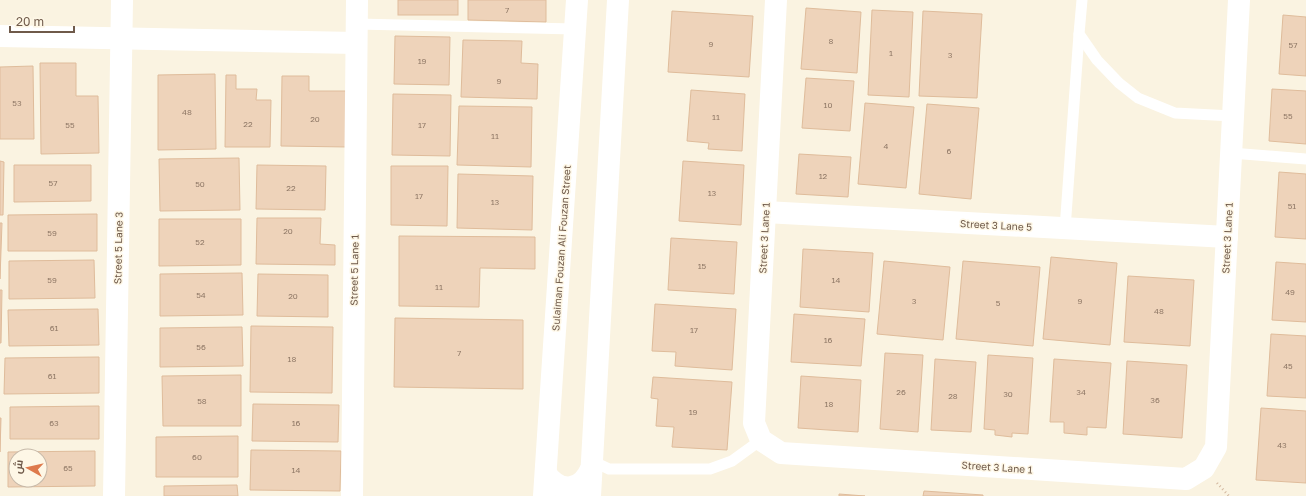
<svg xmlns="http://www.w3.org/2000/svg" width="1306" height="496" font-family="'Golos Text',Cairo,sans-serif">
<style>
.building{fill:#eed3ba;stroke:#dfbc9b;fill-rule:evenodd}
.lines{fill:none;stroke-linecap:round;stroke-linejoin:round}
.path{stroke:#d2b79e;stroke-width:2.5;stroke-dasharray:1 3;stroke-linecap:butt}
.service{stroke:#fff;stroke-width:11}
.minor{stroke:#fff;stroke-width:22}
.tertiary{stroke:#fff;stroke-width:22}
.labels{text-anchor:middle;stroke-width:3;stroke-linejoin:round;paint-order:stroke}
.number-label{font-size:8px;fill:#8f7866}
.street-label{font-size:10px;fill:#6f5a4a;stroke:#fef7e6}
</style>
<rect width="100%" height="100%" fill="#faf3e1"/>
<g class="building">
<rect x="398" y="0" width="60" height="15"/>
<polygon points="468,0 546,0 546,22 468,20"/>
<polygon points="806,8 861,12 857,73 801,69"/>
<polygon points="872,10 913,12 909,97 868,95"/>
<polygon points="672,11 753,16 749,77 668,72"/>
<polygon points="923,11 982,14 977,98 919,96"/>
<polygon points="1283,15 1306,17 1306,76 1279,74"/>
<polygon points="395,36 450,37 449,85 394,84"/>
<polygon points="463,40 522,41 521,63 538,64 537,99 461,97"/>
<polygon points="40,63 76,63 76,96 98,96 99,153 41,154"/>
<polygon points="33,66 34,139 0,139 0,67"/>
<polygon points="215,74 216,149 158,150 158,75"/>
<polygon points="226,75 236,75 236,89 257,89 256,100 271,100 270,147 225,147"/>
<polygon points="282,76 309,76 309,91 348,91 348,147 281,146"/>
<polygon points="806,78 854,81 850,131 802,128"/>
<polygon points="1272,89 1306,91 1306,144 1269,141"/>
<polygon points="691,90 745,94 742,151 708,149 709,143 687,141"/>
<polygon points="393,94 451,95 450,156 392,155"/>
<polygon points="865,103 914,107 906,188 858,184"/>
<polygon points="927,104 979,108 971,199 919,194"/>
<polygon points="459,106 532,107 531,167 457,165"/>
<polygon points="799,154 851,157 848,197 796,194"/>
<polygon points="239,158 240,210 160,211 159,159"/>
<polygon points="0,161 4,162 3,215 0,215"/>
<polygon points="683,161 744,165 741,225 679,221"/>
<polygon points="14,165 91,165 91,201 14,202"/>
<polygon points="257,165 326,166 325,210 256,209"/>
<polygon points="391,166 448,166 447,226 391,225"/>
<polygon points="1279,172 1306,174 1306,239 1275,237"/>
<polygon points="458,174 533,176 532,230 457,228"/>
<polygon points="97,214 97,251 8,251 8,215"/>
<polygon points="257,218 321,218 320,244 335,245 335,265 256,264"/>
<polygon points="159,219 241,219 241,265 159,266"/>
<polygon points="0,223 2,223 0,279"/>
<polygon points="399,236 535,237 535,269 480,268 479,307 399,306"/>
<polygon points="671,238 737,242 734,294 668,290"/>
<polygon points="803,249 873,253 869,312 800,307"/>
<polygon points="1051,257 1117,263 1110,345 1043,339"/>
<polygon points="94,260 95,298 9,299 9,261"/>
<polygon points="884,261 950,267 943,340 877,334"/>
<polygon points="963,261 1040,267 1033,346 956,339"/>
<polygon points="1276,262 1306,264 1306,322 1272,320"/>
<polygon points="242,273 243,315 160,316 160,274"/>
<polygon points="258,274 328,275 328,317 257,316"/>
<polygon points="1128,276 1194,280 1190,346 1124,342"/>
<polygon points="0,290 2,290 1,343 0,343"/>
<polygon points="655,304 736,309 732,370 675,366 676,352 652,351"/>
<polygon points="98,309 99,345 9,346 8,310"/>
<polygon points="794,314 865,319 861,366 791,362"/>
<polygon points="395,318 523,320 523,389 394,387"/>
<polygon points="251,326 333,327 332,393 250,392"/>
<polygon points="242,327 243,366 160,367 160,328"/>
<polygon points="1271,334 1306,336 1306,398 1267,396"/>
<polygon points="885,353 923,355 918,432 880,429"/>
<polygon points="988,355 1033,358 1028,434 1012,433 1012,437 995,435 995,430 984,429"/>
<polygon points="99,357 99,393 4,394 5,358"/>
<polygon points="935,359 976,362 971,432 931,430"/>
<polygon points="1054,359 1111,363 1106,428 1087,427 1087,435 1064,433 1064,422 1050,422"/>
<polygon points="1127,361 1187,365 1182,438 1123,434"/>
<polygon points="241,375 241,426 163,426 162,376"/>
<polygon points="801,376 861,380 858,432 798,428"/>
<polygon points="653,377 732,382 727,450 672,447 674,427 656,426 658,399 651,398"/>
<polygon points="253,404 339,405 338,442 252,441"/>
<polygon points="99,406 99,439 10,439 10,407"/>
<polygon points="1261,408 1306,411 1306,483 1256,480"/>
<polygon points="0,418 1,418 0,452"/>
<polygon points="238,436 238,477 156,477 156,437"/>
<polygon points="251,450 341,451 340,491 250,490"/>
<path d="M95,451V486L8,487V452ZM16,456H40V480H16Z"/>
<polygon points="237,485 238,496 164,496 164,486"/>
<polygon points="924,491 983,495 983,496 923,496"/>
<polygon points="839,494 865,496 839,496"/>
</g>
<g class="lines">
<polyline class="path" points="1217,483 1229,496"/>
<g class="service">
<polyline points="1082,0 1079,34 1097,60 1119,83 1138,98 1175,113 1233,116"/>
<polyline points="357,24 575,29"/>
<polyline points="1231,153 1306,159"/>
<polyline points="1065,229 1079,34"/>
<polyline points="592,461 609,469 710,469 732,461 761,440"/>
</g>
<g class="minor">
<polyline points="776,0 754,423 761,440 781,453 1186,479 1204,468 1216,447 1239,0"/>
<polyline points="0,36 356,43"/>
<polyline points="765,212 1227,237"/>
<polyline points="114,496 122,0"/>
<polyline points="352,496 357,0"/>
</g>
<g class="tertiary">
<path d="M546,474C561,494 581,491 591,469"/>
<polyline points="544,496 577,0"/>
<polyline points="590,496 618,0"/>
</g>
</g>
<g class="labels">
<g class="number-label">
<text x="507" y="13">7</text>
<text x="831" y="44">8</text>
<text x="711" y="47">9</text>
<text x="1293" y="48">57</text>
<text x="891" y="56">1</text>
<text x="950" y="58">3</text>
<text x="422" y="64">19</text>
<text x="499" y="84">9</text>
<text x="17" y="106">53</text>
<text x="828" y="108">10</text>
<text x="187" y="115">48</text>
<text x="1288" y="119">55</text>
<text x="716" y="120">11</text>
<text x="315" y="122">20</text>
<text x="248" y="127">22</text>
<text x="70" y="128">55</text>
<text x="422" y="128">17</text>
<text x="495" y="139">11</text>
<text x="886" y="149">4</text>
<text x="949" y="154">6</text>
<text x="823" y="179">12</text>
<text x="53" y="186">57</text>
<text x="200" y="187">50</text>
<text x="291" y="191">22</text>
<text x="712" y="196">13</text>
<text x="419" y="199">17</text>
<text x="495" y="205">13</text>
<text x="1292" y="209">51</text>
<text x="288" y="234">20</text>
<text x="52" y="236">59</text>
<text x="200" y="245">52</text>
<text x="702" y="269">15</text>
<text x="52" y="283">59</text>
<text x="836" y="283">14</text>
<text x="439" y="290">11</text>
<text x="1290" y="295">49</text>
<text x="201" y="298">54</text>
<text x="293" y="299">20</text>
<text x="914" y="304">3</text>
<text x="1080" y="304">9</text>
<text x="998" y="306">5</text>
<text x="1159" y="314">48</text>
<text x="54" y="331">61</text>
<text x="694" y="333">17</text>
<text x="828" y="343">16</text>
<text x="201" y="350">56</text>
<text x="459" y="356">7</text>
<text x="292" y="362">18</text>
<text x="1288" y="369">45</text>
<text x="52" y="379">61</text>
<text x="901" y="395">26</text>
<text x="1081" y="395">34</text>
<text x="1008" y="397">30</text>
<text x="953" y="399">28</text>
<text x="1155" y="403">36</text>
<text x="202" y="404">58</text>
<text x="829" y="407">18</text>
<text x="693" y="415">19</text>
<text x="54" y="426">63</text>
<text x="296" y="426">16</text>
<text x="1282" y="448">43</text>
<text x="197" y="460">60</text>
<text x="68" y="471">65</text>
<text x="296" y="473">14</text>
</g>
<g class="street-label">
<text transform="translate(996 225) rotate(3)" y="4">Street 3 Lane 5</text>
<text transform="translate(764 238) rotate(-87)" y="4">Street 3 Lane 1</text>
<text transform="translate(1227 238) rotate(-87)" y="4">Street 3 Lane 1</text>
<text transform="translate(118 248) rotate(-89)" y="4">Street 5 Lane 3</text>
<text transform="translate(561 248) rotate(-86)" y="4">Sulaiman Fouzan Ali Fouzan Street</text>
<text transform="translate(354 270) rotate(-89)" y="4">Street 5 Lane 1</text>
<text transform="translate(997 467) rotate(4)" y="4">Street 3 Lane 1</text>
</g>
</g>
<g transform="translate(28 468) rotate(278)"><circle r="19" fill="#fef7e6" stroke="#c5b8a8"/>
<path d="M0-3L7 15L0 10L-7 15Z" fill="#de7a4c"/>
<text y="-6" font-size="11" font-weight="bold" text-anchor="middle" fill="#6f5a4a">ش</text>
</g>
<path d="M10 26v6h64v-6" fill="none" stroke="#6f5a4a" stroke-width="2"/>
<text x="16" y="26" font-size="12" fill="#6f5a4a" stroke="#fef7e6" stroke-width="3" paint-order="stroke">20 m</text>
</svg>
